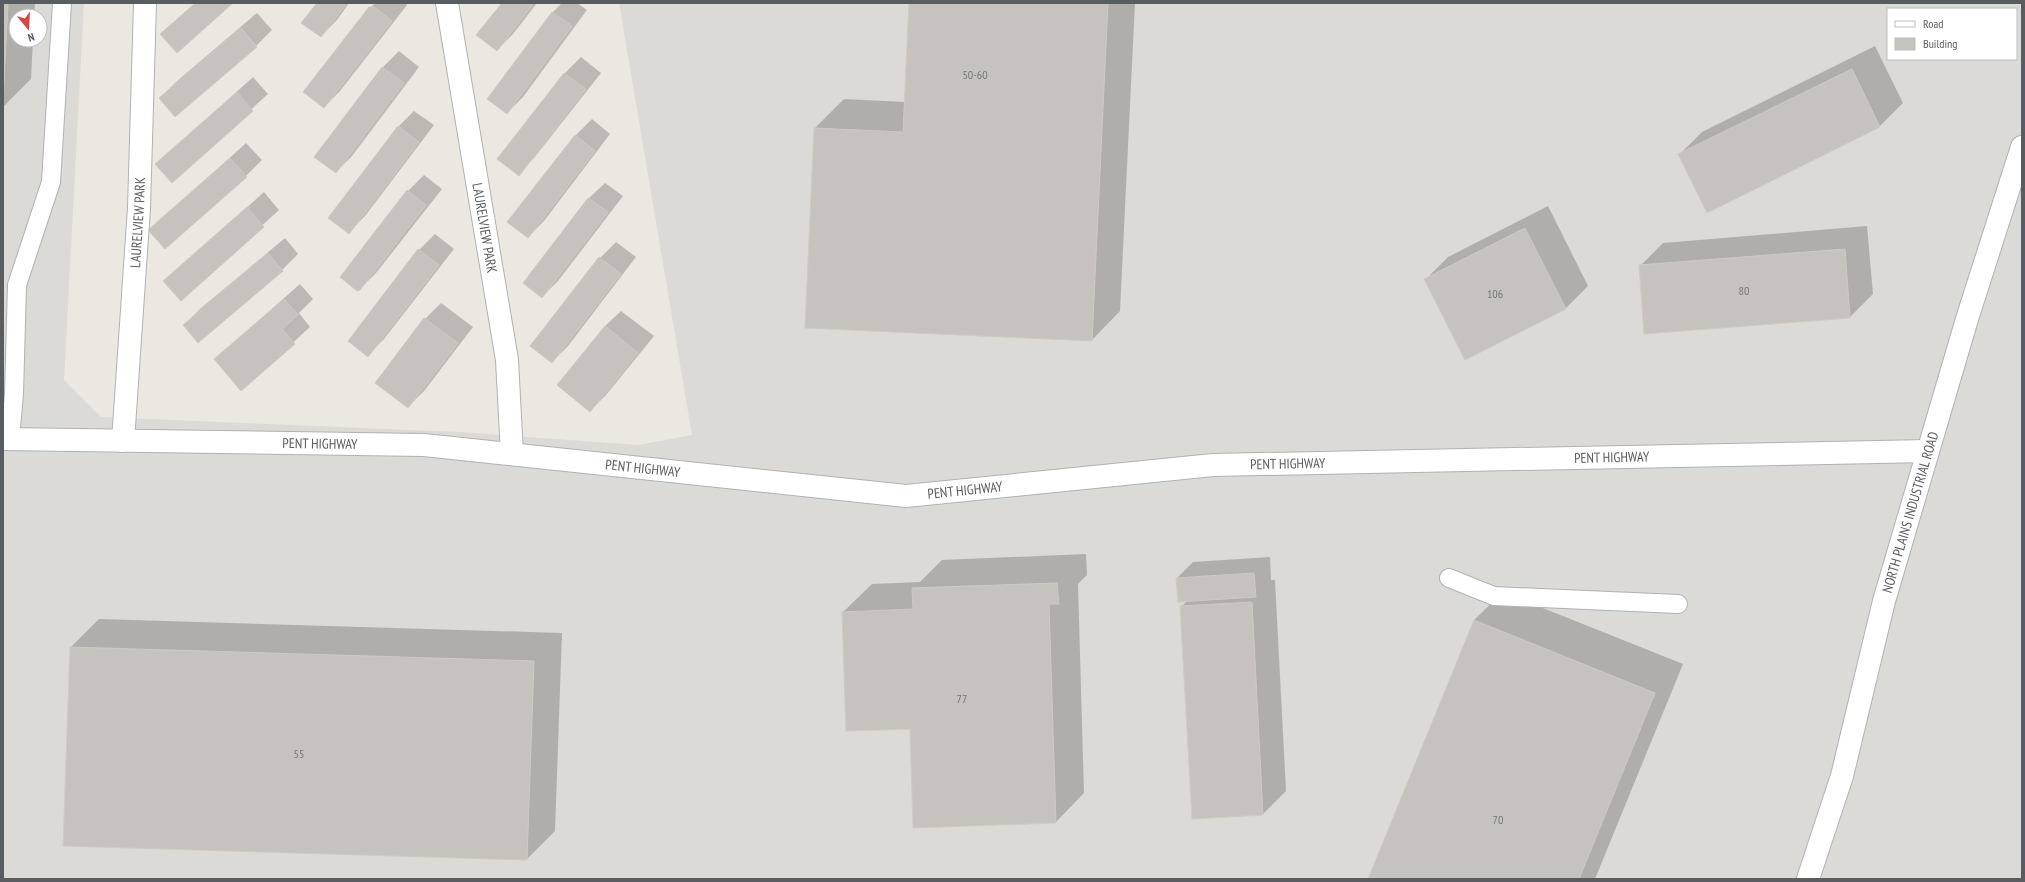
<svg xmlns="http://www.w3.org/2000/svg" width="2025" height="882" font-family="'PT Sans Narrow',sans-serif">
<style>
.industrial{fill:#dcdad6;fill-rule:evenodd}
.shadow{fill:#0003}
.building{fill:#c6c3be;stroke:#cfcac1}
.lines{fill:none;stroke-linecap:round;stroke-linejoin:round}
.service-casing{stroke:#afb2b5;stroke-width:20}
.minor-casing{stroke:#afb2b5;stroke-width:24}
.tertiary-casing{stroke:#afb2b5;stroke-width:24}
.service{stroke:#fff;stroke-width:18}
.minor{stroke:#fff;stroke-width:22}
.tertiary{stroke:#fff;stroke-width:22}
.labels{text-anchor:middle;stroke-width:3.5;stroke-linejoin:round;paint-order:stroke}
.number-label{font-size:12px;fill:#757678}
.street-label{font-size:14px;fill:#5a5d60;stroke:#fff}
</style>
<rect width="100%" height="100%" fill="#ebe8e1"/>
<path class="industrial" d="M3,3H84L64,380L101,417L459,432L638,445L692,435L619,3H2022V879H3ZM1888,9H2016V59H1888ZM16,16H40V40H16Z"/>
<g class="shadow">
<polygon points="3,3 35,3 34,16 16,16 16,40 33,40 31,79 3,107"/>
<polygon points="195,3 232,3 162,34 178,18"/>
<polygon points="318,3 349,3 337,20 321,36"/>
<polygon points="375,3 405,3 407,5 340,91 324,107 370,8"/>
<polygon points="503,3 537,3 513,34 497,50"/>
<polygon points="562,3 577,3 587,10 523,97 507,113 552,13"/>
<polygon points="910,3 1135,3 1120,311 1092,340 806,327 815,128 844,99 906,102"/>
<polygon points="257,13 272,30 256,46 160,98 176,82"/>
<polygon points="1875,46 1903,103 1880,126 1707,211 1679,155 1702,132"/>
<polygon points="399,51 419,67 352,156 336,172 315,157 383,67"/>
<polygon points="581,57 601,73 534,158 518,174 498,159 565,73"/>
<polygon points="253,77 268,94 172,181 157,164"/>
<polygon points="414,111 434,125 365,216 349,232 398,127"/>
<polygon points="592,119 610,134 544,221 528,237 508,222 576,135"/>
<polygon points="246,143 262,160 246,176 150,230"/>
<polygon points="424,175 442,189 376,273 360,289 408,191"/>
<polygon points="605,183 623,196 558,281 542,297 524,283 589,198"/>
<polygon points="264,192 279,210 181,299 165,281"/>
<polygon points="1548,206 1588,286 1565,309 1426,279 1448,257"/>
<polygon points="1867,226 1873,294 1850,317 1645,333 1640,266 1663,243"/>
<polygon points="435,234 454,249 384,339 368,355 419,250"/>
<polygon points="285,238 298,254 282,270 184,325 200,309"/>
<polygon points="616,242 636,257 568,346 552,362 600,258"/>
<polygon points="300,284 313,299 299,313 310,327 241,390 215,359"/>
<polygon points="441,303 473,327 424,391 408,407 377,382 425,319"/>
<polygon points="621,311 654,336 606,395 590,411 605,326"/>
<polygon points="1086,554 1087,575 1078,584 1084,793 1056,822 911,728 843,612 872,584 920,582 942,560"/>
<polygon points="1270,557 1271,580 1275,580 1286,791 1263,814 1182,606 1188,600 1177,578 1193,562"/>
<polygon points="1503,592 1683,664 1595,879 1369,879 1474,620"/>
<polygon points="99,619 562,633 555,831 527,859 71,647"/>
</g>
<g class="building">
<polygon points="3,3 8,3 3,104"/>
<polygon points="196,3 233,3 177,53 160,34"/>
<polygon points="317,3 347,3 321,37 301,23"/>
<polygon points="502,3 534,3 497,51 476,35"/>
<polygon points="909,3 1108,3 1092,341 805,328 814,128 903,132"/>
<polygon points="369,7 374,7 392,21 324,108 303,92"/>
<polygon points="552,12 572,26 507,114 487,99"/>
<polygon points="241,28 257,47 175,117 159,98"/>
<polygon points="382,67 404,83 336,173 314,157"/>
<polygon points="1852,69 1880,127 1707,213 1678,154"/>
<polygon points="564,73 586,89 519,176 497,159"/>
<polygon points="237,92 253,111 172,183 155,164"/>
<polygon points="398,126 419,142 349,234 328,218"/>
<polygon points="575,135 595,151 528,238 507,222"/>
<polygon points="230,158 247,177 165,249 148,230"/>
<polygon points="407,190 426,205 360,290 357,291 340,277"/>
<polygon points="588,198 608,212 542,298 523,283"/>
<polygon points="247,207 264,227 181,301 163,281"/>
<polygon points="1525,228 1566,309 1465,360 1424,279"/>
<polygon points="418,249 439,265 368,357 348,341"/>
<polygon points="1845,249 1850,318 1644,334 1639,265"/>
<polygon points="268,253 283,271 198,343 183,325"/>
<polygon points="599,257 621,274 552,363 530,346"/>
<polygon points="284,299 298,315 282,329 295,344 241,391 214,359"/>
<polygon points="424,318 458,343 408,408 375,383"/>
<polygon points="605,326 638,353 590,412 557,385"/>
<polygon points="1254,573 1256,597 1178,602 1176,578"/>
<polygon points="1057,583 1059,604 1049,604 1056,823 913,828 910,729 846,731 842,612 913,609 912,588"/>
<polygon points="1252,602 1263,815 1192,819 1180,606"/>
<polygon points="1474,620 1655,693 1579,879 1368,879"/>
<polygon points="70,647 534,661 527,860 63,846"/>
</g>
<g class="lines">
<defs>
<g id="service">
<polyline points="10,439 14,394 17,285 51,182 62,3"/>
<polyline points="1449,578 1494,596 1678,604"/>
</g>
<g id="minor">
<path id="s1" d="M447,3L507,360L512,454"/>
<path id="s2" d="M123,441L139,208L145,3"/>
</g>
<g id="tertiary">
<path id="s3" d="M3,439L424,445L906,496L1213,465L1928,451"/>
<path id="s4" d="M1808,879L1842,776L1884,601L1967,319L2022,147"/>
</g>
</defs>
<use href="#service" class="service-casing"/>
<use href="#minor" class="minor-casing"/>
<use href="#tertiary" class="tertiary-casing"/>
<use href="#service" class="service"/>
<use href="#minor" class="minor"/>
<use href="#tertiary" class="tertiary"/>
</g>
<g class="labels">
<g class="number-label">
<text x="975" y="79">50-60</text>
<text x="1744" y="295">80</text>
<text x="1495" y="298">106</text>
<text x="962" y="703">77</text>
<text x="299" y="758">55</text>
<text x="1498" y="824">70</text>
</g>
<g class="street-label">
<text dy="5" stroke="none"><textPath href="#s2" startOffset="219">LAURELVIEW PARK</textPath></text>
<text dy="5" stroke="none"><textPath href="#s1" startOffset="228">LAURELVIEW PARK</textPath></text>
<text dy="5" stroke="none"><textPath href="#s3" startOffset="317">PENT HIGHWAY</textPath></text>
<text dy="5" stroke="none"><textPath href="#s3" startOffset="1613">PENT HIGHWAY</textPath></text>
<text dy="5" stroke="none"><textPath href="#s3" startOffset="1289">PENT HIGHWAY</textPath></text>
<text dy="5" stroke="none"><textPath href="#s3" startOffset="641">PENT HIGHWAY</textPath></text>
<text dy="5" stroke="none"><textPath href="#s3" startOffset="965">PENT HIGHWAY</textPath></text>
<text dy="5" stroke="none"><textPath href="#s4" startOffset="381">NORTH PLAINS INDUSTRIAL ROAD</textPath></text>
</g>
</g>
<rect width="2025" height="882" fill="none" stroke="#5a5d60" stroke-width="8"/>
<rect x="1887" y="8" width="130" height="52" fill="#ffffff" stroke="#bdbebf"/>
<rect x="1895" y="21" width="20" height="6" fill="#ffffff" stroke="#bdbebf"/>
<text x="1923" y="28" font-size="12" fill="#5a5d60">Road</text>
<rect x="1895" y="38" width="20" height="12" fill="#c6c3be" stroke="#bdbebf"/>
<text x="1923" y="48" font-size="12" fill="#5a5d60">Building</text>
<g transform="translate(28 28) rotate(162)"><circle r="19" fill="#ffffff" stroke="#bdbebf"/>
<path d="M0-3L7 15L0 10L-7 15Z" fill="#d24740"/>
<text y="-6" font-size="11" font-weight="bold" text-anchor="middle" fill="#5a5d60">N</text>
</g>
</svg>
